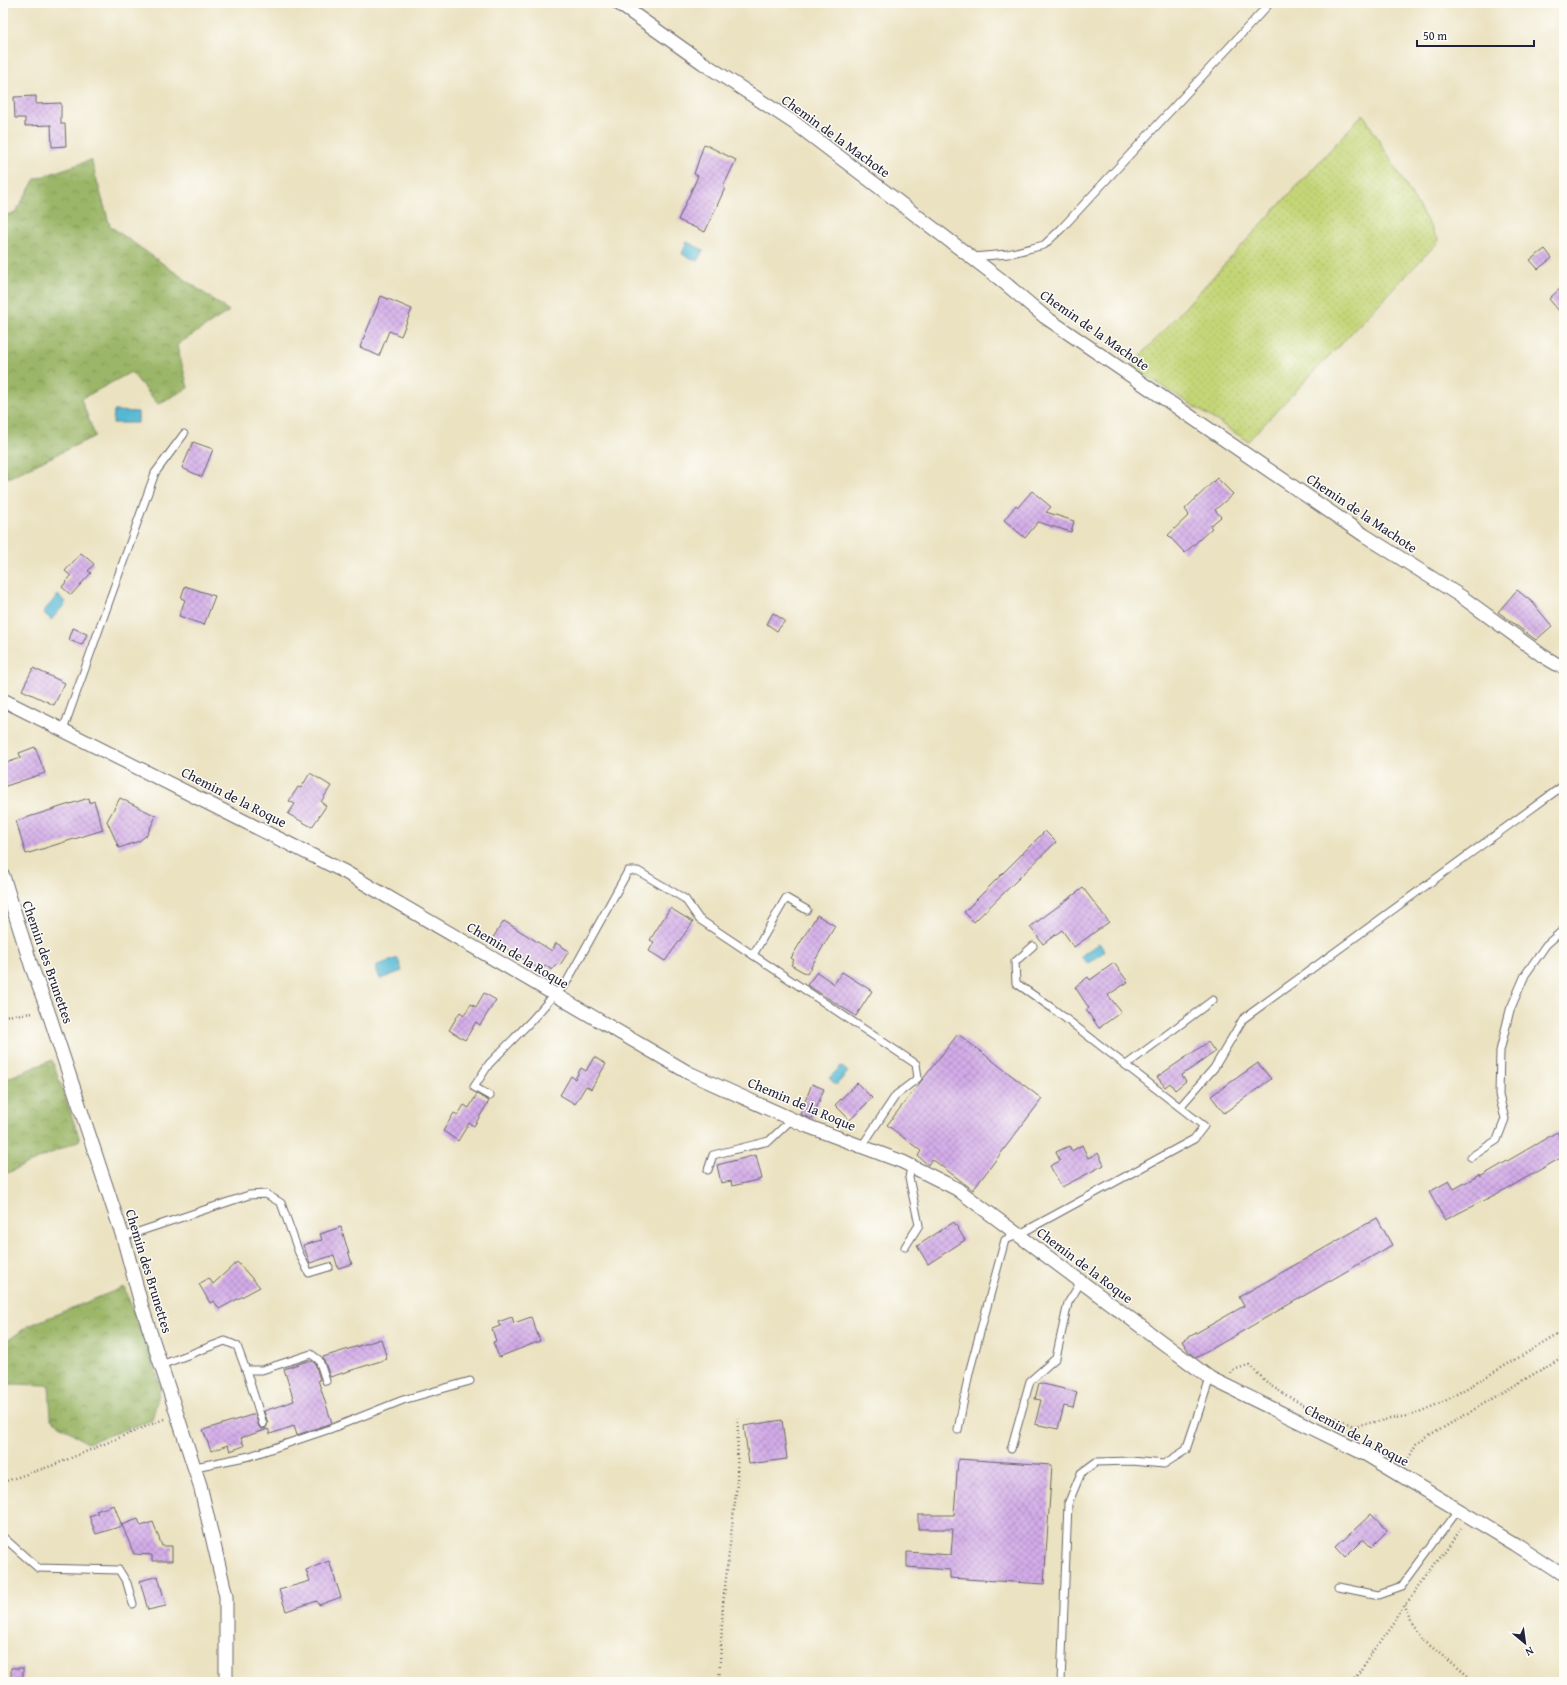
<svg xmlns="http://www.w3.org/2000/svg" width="1567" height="1685" font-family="'Gentium Book Plus',serif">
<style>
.grass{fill:url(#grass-dots);stroke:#737c59}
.forest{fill:url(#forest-crowns);stroke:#5e6c52}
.water{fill:#54b8d3;stroke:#3b6d87}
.building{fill:url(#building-cross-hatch)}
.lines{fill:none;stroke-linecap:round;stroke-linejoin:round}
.lane-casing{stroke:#68656a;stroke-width:9}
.street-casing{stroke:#68656a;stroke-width:15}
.path{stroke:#68656a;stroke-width:2.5;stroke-dasharray:1 3;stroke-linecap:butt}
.lane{stroke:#fff;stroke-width:7}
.street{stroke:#fff;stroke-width:13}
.labels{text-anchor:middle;stroke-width:3;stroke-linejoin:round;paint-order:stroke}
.street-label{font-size:14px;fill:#22223b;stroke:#fdfcf7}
</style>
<defs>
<pattern id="grass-dots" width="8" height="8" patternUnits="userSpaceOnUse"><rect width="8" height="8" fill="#c4d577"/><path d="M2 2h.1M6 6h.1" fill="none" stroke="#a8b768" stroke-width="1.8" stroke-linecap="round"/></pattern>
<pattern id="forest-crowns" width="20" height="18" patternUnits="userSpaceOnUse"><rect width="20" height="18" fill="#9bb668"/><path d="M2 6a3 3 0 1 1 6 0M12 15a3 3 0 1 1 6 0" fill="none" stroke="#7e9457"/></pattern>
<pattern id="building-cross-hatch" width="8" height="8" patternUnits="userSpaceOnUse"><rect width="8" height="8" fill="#d3ace8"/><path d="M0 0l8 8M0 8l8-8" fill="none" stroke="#ab8cbd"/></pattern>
</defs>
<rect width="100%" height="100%" fill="#fdfcf7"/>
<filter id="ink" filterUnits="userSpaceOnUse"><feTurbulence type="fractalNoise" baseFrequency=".025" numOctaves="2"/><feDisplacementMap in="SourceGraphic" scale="8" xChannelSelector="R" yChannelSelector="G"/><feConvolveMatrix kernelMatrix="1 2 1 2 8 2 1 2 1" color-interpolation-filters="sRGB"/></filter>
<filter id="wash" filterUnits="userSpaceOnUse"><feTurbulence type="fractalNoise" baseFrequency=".012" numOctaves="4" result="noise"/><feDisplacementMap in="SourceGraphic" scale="16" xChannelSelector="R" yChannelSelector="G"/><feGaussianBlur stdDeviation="0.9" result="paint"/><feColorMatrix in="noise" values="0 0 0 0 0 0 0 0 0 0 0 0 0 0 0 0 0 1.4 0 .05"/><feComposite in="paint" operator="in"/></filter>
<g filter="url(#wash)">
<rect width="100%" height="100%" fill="#ebe2c1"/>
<polygon class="grass" points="1363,114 1439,241 1248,441 1131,366"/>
<g class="forest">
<polygon points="91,160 110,226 229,311 177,345 188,388 158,404 131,372 81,399 95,436 10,477 3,477 3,216 15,213 35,179"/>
<polygon points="52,1060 80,1140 3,1175 3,1080"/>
<polygon points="124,1287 161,1386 152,1420 87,1443 51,1419 49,1385 3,1384 3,1344 28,1326"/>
</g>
<g class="water">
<polygon points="687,242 703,250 697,261 682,254"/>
<polygon points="114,411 138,412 138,423 113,423"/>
<polygon points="58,595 66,603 51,620 43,612"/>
<polygon points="1099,943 1105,951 1087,964 1081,956"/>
<polygon points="398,958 402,971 380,979 375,966"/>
<polygon points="841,1066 848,1072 836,1085 829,1078"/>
</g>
<g id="blocks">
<g class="building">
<polygon points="36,96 36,104 61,103 61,124 65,124 66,146 52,147 51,125 25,126 25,118 15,118 14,97"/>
<polygon points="704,144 736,160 723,187 725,188 705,232 678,220 698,176 694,174"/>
<polygon points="1545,249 1552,258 1538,269 1530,260"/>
<polygon points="1564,285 1564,317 1549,299"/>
<polygon points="381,296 412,309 401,336 389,331 379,356 360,347"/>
<polygon points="193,442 213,449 202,477 182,468"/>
<polygon points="1217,478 1233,494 1215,510 1221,517 1210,526 1212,528 1185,553 1168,535 1189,515 1185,509"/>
<polygon points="1032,491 1051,507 1046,512 1074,521 1071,532 1038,522 1025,538 1004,520 1016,505 1018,507"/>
<polygon points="81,553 94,564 88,571 91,573 71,595 62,587 71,576 65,571"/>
<polygon points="185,586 215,596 204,625 179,616 185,600 181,598"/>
<polygon points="1517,590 1532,602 1552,626 1536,640 1498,612"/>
<polygon points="773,613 785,621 777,631 767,624"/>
<polygon points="73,628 87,634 82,645 69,640"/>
<polygon points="33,668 65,683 54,705 22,690"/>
<polygon points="35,747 45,773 3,787 3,764 21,758 19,753"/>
<polygon points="310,773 331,786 321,802 326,806 312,827 288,814 295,804 289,801 298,787 301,788"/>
<polygon points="89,798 90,803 94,801 103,830 26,854 16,821"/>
<polygon points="120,798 156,816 147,835 139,841 119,848 107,821"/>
<polygon points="1045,831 1056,842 974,922 964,912"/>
<polygon points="1083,888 1109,922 1074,947 1062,930 1043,944 1030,927"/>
<polygon points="670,908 693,922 665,961 649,951 654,942 650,940"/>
<polygon points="817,915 835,926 807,974 791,965 794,960 791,958"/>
<polygon points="504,921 552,951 556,943 569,951 560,965 557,964 552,970 545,965 542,971 492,939"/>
<polygon points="1114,963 1128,982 1108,995 1121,1012 1099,1028 1086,1010 1089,1008 1075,987 1088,977 1090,980"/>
<polygon points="817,972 834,984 842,972 872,991 856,1016 807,985"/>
<polygon points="484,993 496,1000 480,1025 476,1022 465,1040 449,1030 460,1012 464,1015 471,1004 476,1007"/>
<polygon points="958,1034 1042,1099 973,1190 932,1159 928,1165 918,1156 921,1151 887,1125"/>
<polygon points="1208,1042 1215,1052 1182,1075 1186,1081 1175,1090 1170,1083 1165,1087 1157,1077"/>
<polygon points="594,1057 606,1064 591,1089 586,1086 575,1104 560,1095 571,1076 575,1079 581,1068 586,1071"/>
<polygon points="1258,1063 1271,1079 1224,1113 1211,1096"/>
<polygon points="857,1083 872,1098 850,1120 835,1105"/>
<polygon points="812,1084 824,1089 812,1119 800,1114"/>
<polygon points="477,1094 489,1101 474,1126 469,1123 458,1141 443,1131 454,1113 458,1115 464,1105 469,1108"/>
<polygon points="1557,1132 1564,1146 1564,1156 1510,1187 1445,1220 1429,1192 1449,1181 1454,1189 1479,1175 1480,1177"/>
<polygon points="1082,1145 1088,1158 1098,1153 1104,1165 1062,1187 1050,1166 1060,1161 1056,1152 1069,1146 1072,1151"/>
<polygon points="756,1155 762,1179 732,1186 731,1181 721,1183 717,1165"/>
<polygon points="1377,1218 1392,1245 1196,1358 1189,1352 1182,1341 1244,1306 1239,1297"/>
<polygon points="954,1222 965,1240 928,1264 917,1246"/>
<polygon points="341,1227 352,1264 338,1268 334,1255 310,1263 303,1245 322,1240 320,1234"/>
<polygon points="237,1262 260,1287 219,1309 214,1301 210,1303 199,1284 209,1278 213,1284"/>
<polygon points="512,1317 514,1323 531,1317 540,1341 499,1357 493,1342 496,1341 492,1329 500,1326 498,1322"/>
<polygon points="381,1339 387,1359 330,1377 323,1357"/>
<polygon points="307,1361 311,1361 315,1363 320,1380 318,1380 332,1423 297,1435 294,1426 270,1434 268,1429 241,1438 244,1446 230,1451 228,1445 211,1451 203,1430 255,1414 259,1427 262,1429 266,1428 268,1423 264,1411 294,1401 284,1369"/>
<polygon points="1039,1383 1077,1392 1073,1408 1064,1406 1058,1429 1035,1424 1041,1400 1035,1399"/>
<polygon points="782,1420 787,1459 749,1464 744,1426"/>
<polygon points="958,1459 1052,1465 1044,1584 950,1578 950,1570 907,1567 907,1552 951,1555 953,1529 918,1529 918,1515 954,1515"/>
<polygon points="114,1505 122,1526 96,1534 89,1516 98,1513 96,1511"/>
<polygon points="1371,1514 1387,1531 1371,1547 1363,1539 1345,1557 1336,1547"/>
<polygon points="138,1519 141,1526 153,1522 162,1546 172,1546 172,1561 152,1561 152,1555 134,1554 122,1525"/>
<polygon points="329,1561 341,1597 319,1605 317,1601 286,1611 279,1590 310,1581 306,1570"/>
<polygon points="158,1576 166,1606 148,1610 140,1581"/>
<rect x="11" y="1668" width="12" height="14"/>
</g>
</g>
</g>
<g filter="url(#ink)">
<use href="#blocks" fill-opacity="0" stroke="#68656a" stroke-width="1"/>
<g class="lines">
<defs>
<g id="lane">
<polyline points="973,257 1008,254 1044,245 1061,229 1270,3"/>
<polyline points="63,730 155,473 184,434"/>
<polyline points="753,955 786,898 807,910"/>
<polyline points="1126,1065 1213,1000"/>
<polyline points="490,1096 474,1087 489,1064 531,1021 554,995 565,985 628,871 638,871 685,899 699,919 916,1064 918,1078 896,1095 862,1146"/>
<polyline points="1180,1107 1214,1068 1243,1019 1564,785"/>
<polyline points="1471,1157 1497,1140 1505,1119 1499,1095 1500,1051 1510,1010 1525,975 1546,945 1564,929"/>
<polyline points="708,1170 713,1155 769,1141 792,1119"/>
<polyline points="123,1237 249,1195 266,1194 281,1203 299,1253 309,1273 329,1267"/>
<polyline points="905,1247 919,1225 909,1178 911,1166"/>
<polyline points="161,1365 225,1341 237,1346 246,1370 262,1370 311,1354 319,1360 326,1381"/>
<polyline points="246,1370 263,1424"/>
<polyline points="958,1430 969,1373 1005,1240 1018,1235 1194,1139 1204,1126 1052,1008 1016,983 1015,962 1033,946"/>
<polyline points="1011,1449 1030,1381 1056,1358 1068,1303 1081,1282"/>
<polyline points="195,1467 250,1456 330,1429 403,1400 470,1381"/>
<polyline points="3,1537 38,1568 119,1570 127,1583 133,1604"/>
<polyline points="1339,1587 1378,1595 1401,1587 1458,1510"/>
<polyline points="1061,1682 1068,1504 1081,1473 1096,1462 1131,1461 1164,1464 1186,1450 1210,1378"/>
</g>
<g id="street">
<polyline points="618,3 703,63 796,124 1000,279 1045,317 1364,535 1462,597 1543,656 1558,665 1564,667"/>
<polyline points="3,700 345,872 689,1073 807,1126 903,1162 957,1189 1210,1378 1367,1455 1515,1544 1564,1576"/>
<polyline points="3,876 32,968 48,1011 123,1237 142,1307 200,1485 226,1596 226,1682"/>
</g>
</defs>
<use href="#lane" class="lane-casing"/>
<use href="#street" class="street-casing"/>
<g class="path">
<polyline points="3,1016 34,1013"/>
<polyline points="1231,1373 1233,1370 1249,1365 1271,1386 1311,1410 1337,1418 1353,1426"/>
<polyline points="1349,1432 1353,1426 1412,1415 1445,1401 1564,1331"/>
<polyline points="1407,1462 1416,1444 1564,1356"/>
<polyline points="3,1482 54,1465 164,1419"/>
<polyline points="1407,1605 1411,1622 1422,1639 1468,1677 1471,1682"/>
<polyline points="719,1682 723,1604 737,1484 738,1415"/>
<polyline points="1352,1682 1454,1538 1462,1529"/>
</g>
<use href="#lane" class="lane"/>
<use href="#street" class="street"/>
</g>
</g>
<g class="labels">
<g class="street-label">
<text transform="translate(836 136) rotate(36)" y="5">Chemin de la Machote</text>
<text transform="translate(1095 330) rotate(35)" y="5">Chemin de la Machote</text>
<text transform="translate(1362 513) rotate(34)" y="5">Chemin de la Machote</text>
<text transform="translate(234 797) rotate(27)" y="5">Chemin de la Roque</text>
<text transform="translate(518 955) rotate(31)" y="5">Chemin de la Roque</text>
<text transform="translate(48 962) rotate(71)" y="5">Chemin des Brunettes</text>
<text transform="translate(802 1104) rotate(23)" y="5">Chemin de la Roque</text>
<text transform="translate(1085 1265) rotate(37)" y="5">Chemin de la Roque</text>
<text transform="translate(149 1271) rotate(73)" y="5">Chemin des Brunettes</text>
<text transform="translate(1357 1435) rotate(28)" y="5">Chemin de la Roque</text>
</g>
</g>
<rect width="1567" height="1685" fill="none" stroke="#fdfcf7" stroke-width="16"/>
<g transform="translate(1525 1643) rotate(151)" stroke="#fdfcf7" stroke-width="3" paint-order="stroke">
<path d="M0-3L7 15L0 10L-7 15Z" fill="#22223b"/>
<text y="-6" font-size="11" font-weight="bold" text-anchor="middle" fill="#22223b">N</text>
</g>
<path d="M1417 40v6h117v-6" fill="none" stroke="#22223b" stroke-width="2"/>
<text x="1423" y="40" font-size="12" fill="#22223b" stroke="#fdfcf7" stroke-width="3" paint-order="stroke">50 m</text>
</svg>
